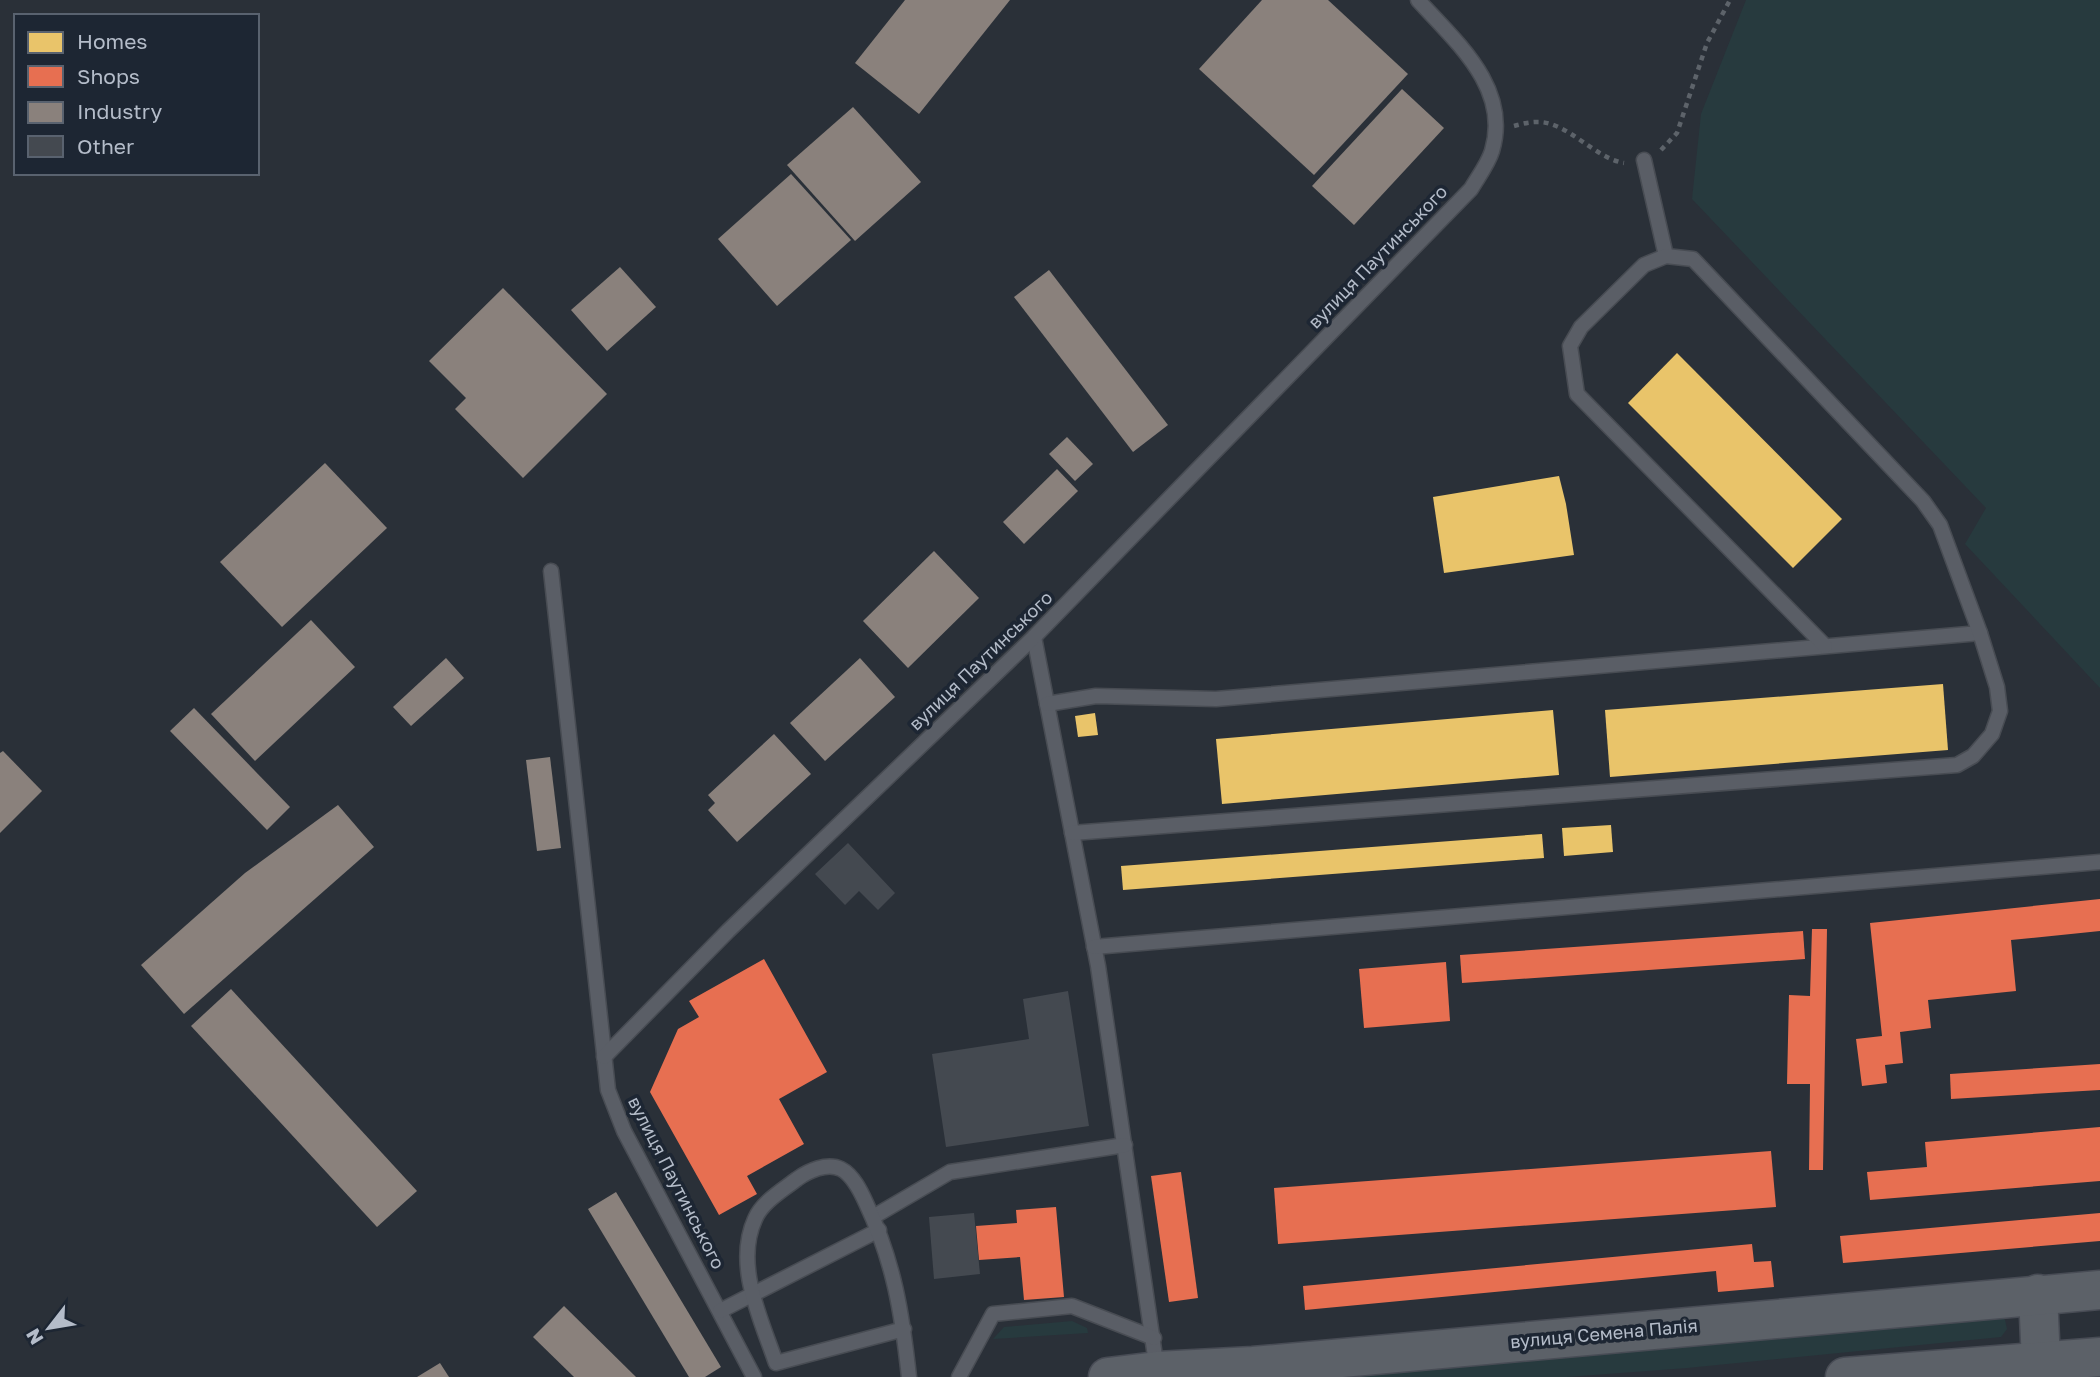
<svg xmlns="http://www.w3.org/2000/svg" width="2100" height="1377" font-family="'Golos Text',sans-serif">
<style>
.green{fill:#273a3e}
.homes{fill:#e9c46a}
.shops{fill:#e76f51}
.industry{fill:#8a817c}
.building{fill:#444950}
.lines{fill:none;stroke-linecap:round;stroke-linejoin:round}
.service-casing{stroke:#484c53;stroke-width:17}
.primary-casing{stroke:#484c55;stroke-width:41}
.path{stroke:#5d636a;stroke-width:4.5;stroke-dasharray:5 5;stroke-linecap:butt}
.service{stroke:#5a5e66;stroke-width:14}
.primary{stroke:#5c6168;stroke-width:38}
.labels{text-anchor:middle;stroke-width:7;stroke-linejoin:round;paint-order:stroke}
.street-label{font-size:18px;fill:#b4bcc9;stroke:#1d2633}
</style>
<rect width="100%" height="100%" fill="#2a3038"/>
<g class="green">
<polygon points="1746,0 2100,0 2100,688 1965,544 1986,508 1692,199 1701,114"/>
<polygon points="1998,1313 2005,1320 2007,1329 2001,1337 1687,1368 1567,1377 1287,1377"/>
<polygon points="1072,1321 1087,1328 1088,1333 993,1339 1004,1327"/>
</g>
<g class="homes">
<polygon points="1677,353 1842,519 1793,568 1628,403"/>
<polygon points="1559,476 1566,504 1574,555 1444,573 1433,497"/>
<polygon points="1943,684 1948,750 1610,777 1605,710"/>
<polygon points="1553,710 1559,775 1222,804 1216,739"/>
<polygon points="1095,713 1098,735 1078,737 1075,716"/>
<polygon points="1611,825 1613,852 1564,856 1562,828"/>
<polygon points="1542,834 1544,858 1123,890 1121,866"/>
</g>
<g class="shops">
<polygon points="2100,899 2100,931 2011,940 2016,991 1928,1000 1931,1028 1900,1032 1903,1063 1885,1065 1887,1083 1862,1086 1856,1039 1882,1036 1870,923"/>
<polygon points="1812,929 1827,929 1823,1170 1809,1170 1810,1084 1787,1084 1789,995 1810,996"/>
<polygon points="1803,931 1805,959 1462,983 1460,955"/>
<polygon points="764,959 827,1072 779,1099 804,1144 747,1176 757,1194 719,1215 650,1092 678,1029 699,1017 689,1001"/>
<polygon points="1446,962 1450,1021 1364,1028 1359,969"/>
<polygon points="2100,1064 2100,1090 1951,1099 1950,1074"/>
<polygon points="2100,1127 2100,1181 1870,1200 1867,1172 1927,1167 1925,1142"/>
<polygon points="1771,1151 1776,1207 1278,1244 1274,1188"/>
<polygon points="1181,1172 1198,1298 1169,1302 1151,1176"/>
<polygon points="1056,1207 1064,1297 1024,1300 1020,1257 979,1260 976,1226 1017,1223 1016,1210"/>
<polygon points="2100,1213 2100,1241 1843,1263 1840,1236"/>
<polygon points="1752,1244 1754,1262 1771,1261 1774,1287 1718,1292 1716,1271 1305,1310 1303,1286"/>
</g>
<g class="industry">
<polygon points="905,0 1010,0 919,114 855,63"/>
<polygon points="1262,0 1328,0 1408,74 1314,175 1199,69"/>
<polygon points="1402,89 1444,128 1354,225 1312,186"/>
<polygon points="853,107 921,182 855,241 787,165"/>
<polygon points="791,174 851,240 777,306 718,239"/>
<polygon points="620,267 656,307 607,351 571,310"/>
<polygon points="1049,270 1168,425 1133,452 1014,297"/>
<polygon points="503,288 607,394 523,478 455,409 466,398 429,361"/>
<polygon points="1067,437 1093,464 1075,481 1049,454"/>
<polygon points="325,463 387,528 282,627 220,562"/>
<polygon points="1057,469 1078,491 1024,544 1003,522"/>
<polygon points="934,551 979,598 908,668 863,621"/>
<polygon points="311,620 355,667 255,761 211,714"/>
<polygon points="446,658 464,678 411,726 393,707"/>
<polygon points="860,658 895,697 825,761 790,723"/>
<polygon points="194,708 290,807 267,830 170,731"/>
<polygon points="774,734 811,774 737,842 708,810 715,803 708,795"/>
<polygon points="3,751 42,791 0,833 0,753"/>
<polygon points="550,757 561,848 537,851 526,760"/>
<polygon points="338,805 374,847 184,1014 141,965 245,873"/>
<polygon points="231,989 417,1191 377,1227 191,1026"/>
<polygon points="616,1192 721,1367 705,1377 689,1377 588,1209"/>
<polygon points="564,1306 636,1377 574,1377 533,1337"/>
<polygon points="440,1363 449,1377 417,1377"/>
</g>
<g class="building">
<polygon points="848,843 895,893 878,910 859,891 845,905 815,874"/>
<polygon points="1068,991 1089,1126 946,1147 932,1054 1029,1039 1023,999"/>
<polygon points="974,1213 980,1274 934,1279 929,1217"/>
</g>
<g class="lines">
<defs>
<g id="service">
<polyline points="1644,160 1666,256"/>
<polyline points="551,571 608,1090 624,1131 754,1377"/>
<polyline points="1034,637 1098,966 1157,1370"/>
<polyline points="1047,704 1096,696 1216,699 1980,633"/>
<polyline points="1072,833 1957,765 1973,756 1992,734 2000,711 1997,687 1980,633 1940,525 1923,501 1693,259 1666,256 1644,265 1581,327 1570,346 1577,394 1825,646"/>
<polyline points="1094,947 2100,862"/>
<path d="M604,1057L728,931L1034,637L1471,189C1478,177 1488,164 1492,151C1511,88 1456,42 1418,0"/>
<polyline points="873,1217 950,1172 1125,1145"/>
<polyline points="720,1311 879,1230"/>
<path d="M904,1329L776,1363C761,1319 734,1265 755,1219C762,1202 783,1190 797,1179C808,1171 827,1162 841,1169C853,1175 861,1192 866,1203C894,1262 902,1313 909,1377"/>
<polyline points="959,1377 993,1314 1072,1306 1154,1338"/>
</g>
<g id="primary">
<polyline points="2038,1294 2041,1362"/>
<polyline points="1108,1377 1157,1371 1253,1366 2100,1290"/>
<polyline points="1845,1377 2100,1357"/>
</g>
</defs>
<use href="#service" class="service-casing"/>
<use href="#primary" class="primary-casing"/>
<g class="path">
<path d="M1514,126C1521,124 1529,122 1537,122C1567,121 1594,158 1624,163"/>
<polyline points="1661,150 1677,133 1707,43 1730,0"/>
</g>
<use href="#service" class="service"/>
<use href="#primary" class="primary"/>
</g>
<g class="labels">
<g class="street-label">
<text transform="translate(1378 257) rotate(-46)" y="6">вулиця Паутинського</text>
<text transform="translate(981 661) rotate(-44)" y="6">вулиця Паутинського</text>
<text transform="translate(676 1183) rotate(63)" y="6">вулиця Паутинського</text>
<text transform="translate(1604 1334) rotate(-5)" y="6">вулиця Семена Палія</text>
</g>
</g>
<rect x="14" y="14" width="245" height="161" fill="#1d2633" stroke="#59626f" stroke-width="2"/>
<rect x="28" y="32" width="35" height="21" fill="#e9c46a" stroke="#59626f" stroke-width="2"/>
<text x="77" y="49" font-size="21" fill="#b4bcc9">Homes</text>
<rect x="28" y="66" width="35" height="21" fill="#e76f51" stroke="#59626f" stroke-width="2"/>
<text x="77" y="84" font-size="21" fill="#b4bcc9">Shops</text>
<rect x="28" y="102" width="35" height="21" fill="#8a817c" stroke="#59626f" stroke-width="2"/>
<text x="77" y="119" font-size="21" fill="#b4bcc9">Industry</text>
<rect x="28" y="136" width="35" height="21" fill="#444950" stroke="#59626f" stroke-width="2"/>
<text x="77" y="154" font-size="21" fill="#b4bcc9">Other</text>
<g transform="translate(49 1328) rotate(239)" stroke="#1d2633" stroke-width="5" paint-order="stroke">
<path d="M0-5L12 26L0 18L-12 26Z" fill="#b4bcc9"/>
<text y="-10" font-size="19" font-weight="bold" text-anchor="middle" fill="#b4bcc9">N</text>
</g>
</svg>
